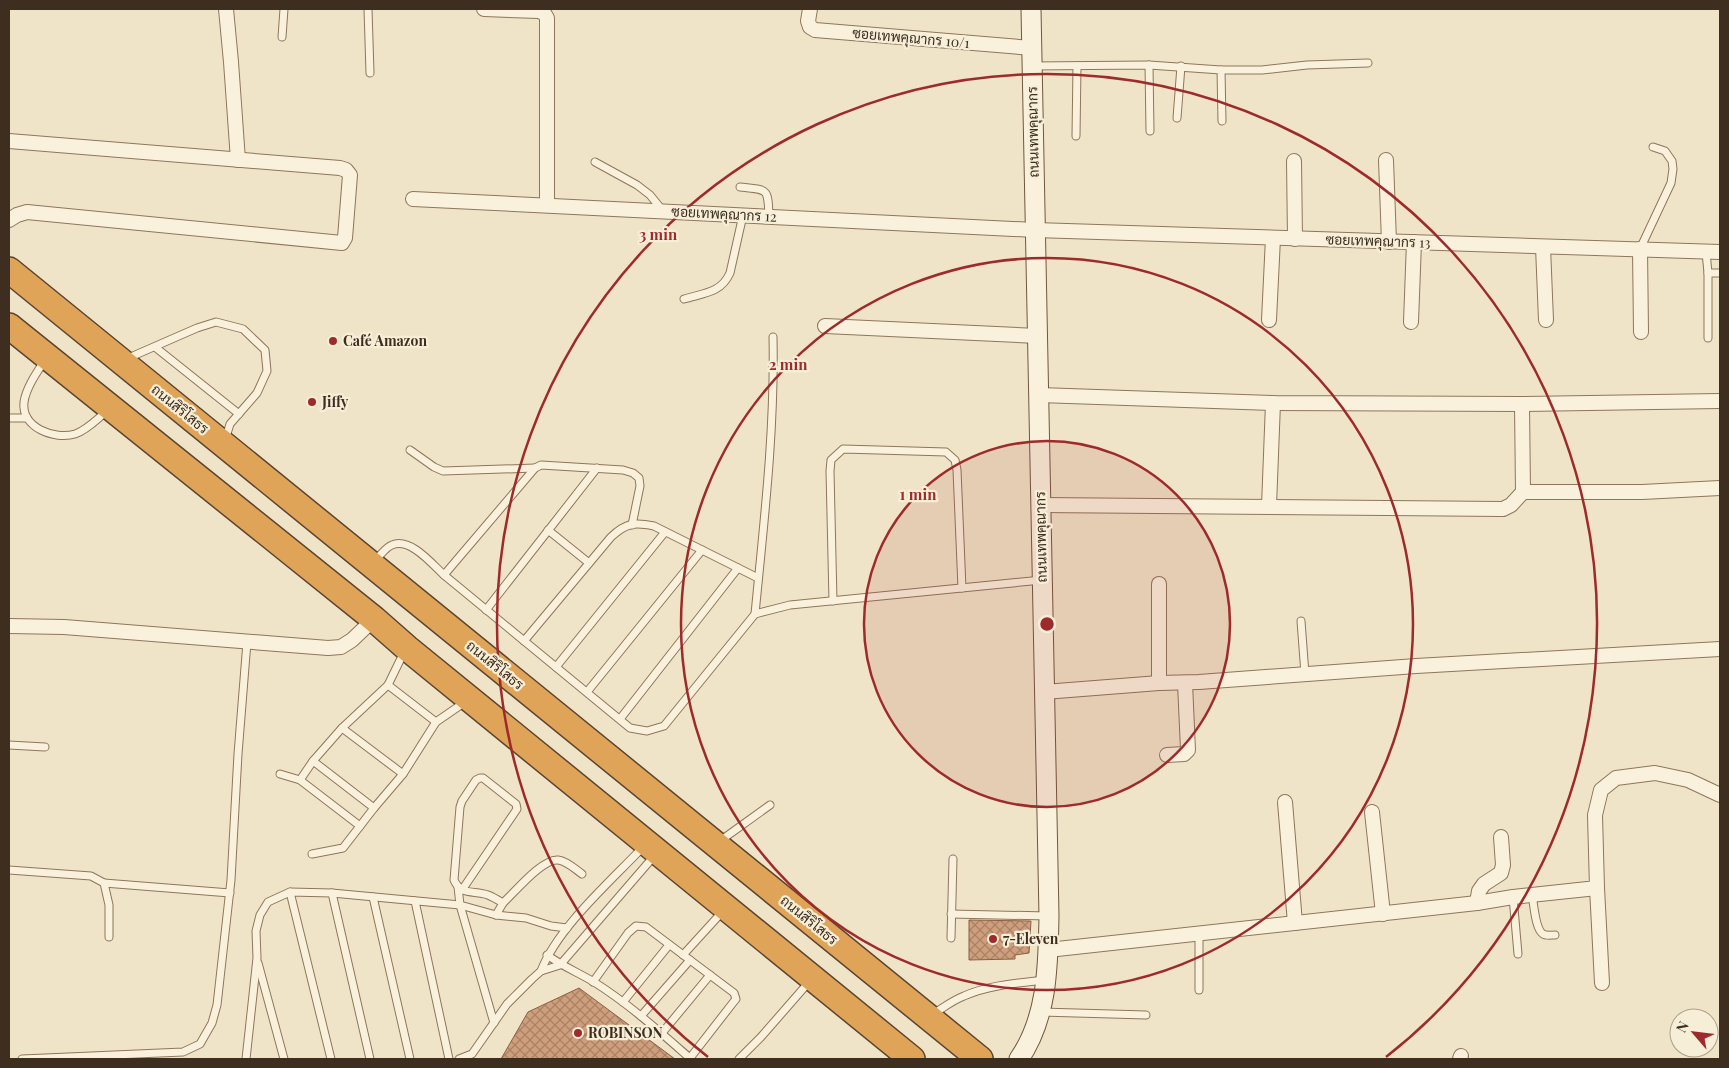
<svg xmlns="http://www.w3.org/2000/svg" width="1729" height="1068" font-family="'Playfair Display',Sarabun,serif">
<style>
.building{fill:url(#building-cross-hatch);stroke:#8d5f41}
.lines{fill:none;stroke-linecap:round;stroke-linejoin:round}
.lane-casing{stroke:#8d765c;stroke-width:9}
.street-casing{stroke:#8d765c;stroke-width:16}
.secondary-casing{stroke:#6f573f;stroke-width:21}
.highway-casing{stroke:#5b4430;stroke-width:28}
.lane{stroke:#faf1dc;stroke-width:7}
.street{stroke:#faf1dc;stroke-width:14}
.secondary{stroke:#faf1dc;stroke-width:19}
.highway{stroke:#e0a458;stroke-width:25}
.ring{fill:none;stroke:#9e2a2b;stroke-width:2.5}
.poi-dot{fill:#9e2a2b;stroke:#f7eed8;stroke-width:2}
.labels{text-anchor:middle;stroke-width:4.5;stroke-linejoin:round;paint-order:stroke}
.street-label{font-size:14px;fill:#3d2e20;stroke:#f7eed8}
.poi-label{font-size:14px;font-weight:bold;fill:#3d2e20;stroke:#f7eed8;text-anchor:start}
.centre{fill:#9e2a2b;stroke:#f7eed8;stroke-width:2.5}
.ring-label{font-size:15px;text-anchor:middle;font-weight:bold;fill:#9e2a2b;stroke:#f7eed8;stroke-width:4.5;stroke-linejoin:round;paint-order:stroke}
</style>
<defs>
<pattern id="building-cross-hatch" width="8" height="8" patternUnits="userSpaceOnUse" patternTransform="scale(1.25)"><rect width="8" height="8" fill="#cf9f7d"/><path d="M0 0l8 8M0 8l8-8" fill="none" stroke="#a98266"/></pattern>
</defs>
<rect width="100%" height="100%" fill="#f0e4c8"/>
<g class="building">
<polygon points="969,920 1031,921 1029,953 1015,955 1015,959 969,960"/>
<polygon points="579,988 675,1059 501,1059 528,1012"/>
</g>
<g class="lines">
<defs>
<g id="lane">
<polyline points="368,9 370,73"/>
<polyline points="282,37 284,9"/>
<polyline points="1149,65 1150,131"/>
<polyline points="1032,66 1149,65 1221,70 1222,121"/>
<polyline points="1221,70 1262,70 1307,65 1368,63"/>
<polyline points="1177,118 1181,66"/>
<polyline points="1076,136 1077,66"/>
<polyline points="595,162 637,185 650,195 663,211"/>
<path d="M740,187C768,190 768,187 769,217"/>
<polyline points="1640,249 1671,183 1673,169 1672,161 1665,151 1653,147"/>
<polyline points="1706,252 1708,273 1708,338"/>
<polyline points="1708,273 1720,273"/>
<path d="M684,299C704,293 721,293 730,273L743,215"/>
<polyline points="155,347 239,414"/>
<polyline points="126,359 197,328 216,322 243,329 265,350 267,371 257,393 230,424 225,440"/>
<path d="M45,360C37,372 26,388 24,402C21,428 55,440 75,434C87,430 97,419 107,411"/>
<polyline points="9,418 27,418"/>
<polyline points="410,450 434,467 443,471 535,468"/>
<polyline points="548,530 589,563"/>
<path d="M375,560C380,556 386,547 392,545C410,537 432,564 444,575L630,728L647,731L664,726L755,614L790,605L1042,580"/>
<polyline points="444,575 535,468 541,465 623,470 633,473 639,478 640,486 632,525"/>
<polyline points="833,601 830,471 831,460 843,449 946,452 955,460 957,470 962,588"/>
<polyline points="486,610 597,468"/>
<path d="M755,614C764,521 775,430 773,337"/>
<polyline points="1301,621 1305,674"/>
<path d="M524,641L611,537C626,523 634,522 654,526L758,578"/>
<polyline points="404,652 388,685 342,728 313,761 374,808 403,774 436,722 465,702"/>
<polyline points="556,667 665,532"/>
<polyline points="388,685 436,722"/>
<polyline points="587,692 702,550"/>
<polyline points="620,719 738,568"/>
<polyline points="342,728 403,774"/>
<polyline points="9,745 45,747"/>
<polyline points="280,774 300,780 360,826"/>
<polyline points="300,780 313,761"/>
<polyline points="720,841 770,805"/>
<polyline points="312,854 343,848 374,808"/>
<polyline points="9,870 91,876 104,883 109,905 109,937"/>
<polyline points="104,883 230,893"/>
<polyline points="458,887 460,905 494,1023"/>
<path d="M462,890L517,809L516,804L483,778H480L476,780L462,801L460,807L454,880C461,896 474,890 488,895C493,897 498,900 503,903L496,915"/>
<polyline points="290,892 331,1059"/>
<polyline points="332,893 370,1059"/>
<path d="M1532,895C1534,904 1535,929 1543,934C1546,936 1551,935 1555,935"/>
<polyline points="373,897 410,1059"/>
<polyline points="1513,897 1518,954"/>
<polyline points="415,901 449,1059"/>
<path d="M503,903C515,892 543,858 558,860C567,861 575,869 582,874"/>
<polyline points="951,914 1048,916"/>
<polyline points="951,938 953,859"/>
<path d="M547,955C562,966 579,973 594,982C629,1004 660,1032 691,1059"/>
<polyline points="683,955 724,910"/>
<polyline points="258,963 284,1059"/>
<path d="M541,971C558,927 610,882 643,847"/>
<polyline points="593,982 628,933 636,926 646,927 734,993 736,999 732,1004 690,1058"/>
<polyline points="1199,990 1199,933"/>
<polyline points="623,1002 669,945"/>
<polyline points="1041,1012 1146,1015"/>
<path d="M933,1014C943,1008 953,1000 964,996C989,985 1018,983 1045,980"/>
<polyline points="641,1016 690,960"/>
<polyline points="662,1033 710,975"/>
<polyline points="22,1059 183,1052 200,1044 212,1023 217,1005 231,880 238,754 247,642"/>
<polyline points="246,1059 257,958 256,931 260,915 268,902 290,892 332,893 460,905 496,915 526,918 551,926 567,928"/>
<polyline points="459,1059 472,1054 507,1004 532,979 541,971 560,965 655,855"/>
<polyline points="739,1059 761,1037 809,982"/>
</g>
<g id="street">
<polyline points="226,9 231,62 238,160"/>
<polyline points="484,9 539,11 544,13 547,18 547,205"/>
<polyline points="810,9 808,21 810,27 815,30 1032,48"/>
<polyline points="9,141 340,168 346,170 350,175 345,238 342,243 27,212 17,215 9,220"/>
<polyline points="1386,160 1389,242"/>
<polyline points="1294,161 1295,239"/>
<polyline points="413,199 1035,230 1720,252"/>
<polyline points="1543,247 1546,320"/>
<polyline points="1640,249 1641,332"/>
<polyline points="1269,320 1273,238"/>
<polyline points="1411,322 1414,242"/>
<polyline points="825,326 1037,336"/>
<polyline points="1039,395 1273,403 1522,404 1720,401"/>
<polyline points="1522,404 1523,492"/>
<polyline points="1040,505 1503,509 1511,505 1523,492 1642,492 1720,488"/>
<polyline points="1269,506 1273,403"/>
<polyline points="9,626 64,627 328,648 341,647 352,640 374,619"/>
<polyline points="1159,683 1159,584"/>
<polyline points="1044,692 1159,683 1199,682 1416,666 1720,649"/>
<polyline points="1167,755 1184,754 1188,750 1185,683"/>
<polyline points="1285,802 1295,923"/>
<polyline points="1372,812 1383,914"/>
<polyline points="1597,888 1602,983"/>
<polyline points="1477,903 1479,891 1484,884 1501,873 1503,865 1501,837"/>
<polyline points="1048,950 1477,903 1513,897 1597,888 1595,815 1601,790 1616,778 1655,773 1688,780 1720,795"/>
<polyline points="1460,1059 1461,1056"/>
</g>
<path id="secondary" d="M1019,1059C1048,1017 1048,965 1049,916L1031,9"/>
<g id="highway">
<polyline points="9,270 980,1059"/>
<polyline points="9,326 374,619 407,648 912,1059"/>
</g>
</defs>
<use href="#lane" class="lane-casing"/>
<use href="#street" class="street-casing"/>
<use href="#secondary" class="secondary-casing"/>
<use href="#highway" class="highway-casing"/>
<use href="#lane" class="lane"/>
<use href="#street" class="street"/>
<use href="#secondary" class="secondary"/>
<use href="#highway" class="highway"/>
</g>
<circle cx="1047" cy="624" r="183" fill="#9e2a2b" fill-opacity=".12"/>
<g class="ring">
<circle cx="1047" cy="624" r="183"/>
<circle cx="1047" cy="624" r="366"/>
<path d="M708 1057A550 550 0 1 1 1386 1057"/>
</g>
<g class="poi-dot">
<circle cx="333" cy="341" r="5"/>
<circle cx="312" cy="402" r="5"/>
<circle cx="993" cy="939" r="5"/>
<circle cx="578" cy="1033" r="5"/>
</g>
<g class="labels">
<g class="street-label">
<text transform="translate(911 38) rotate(5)" y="5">ซอยเทพคุณากร 10/1</text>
<text transform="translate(1033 132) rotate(-91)" y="5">ถนนเทพคุณากร</text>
<text transform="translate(724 214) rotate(3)" y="5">ซอยเทพคุณากร 12</text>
<text transform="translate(1378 241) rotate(2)" y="5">ซอยเทพคุณากร 13</text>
<text transform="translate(180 409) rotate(39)" y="5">ถนนสิริโสธร</text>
<text transform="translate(1041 537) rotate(-91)" y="5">ถนนเทพคุณากร</text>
<text transform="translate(495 665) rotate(39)" y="5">ถนนสิริโสธร</text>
<text transform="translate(809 920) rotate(39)" y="5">ถนนสิริโสธร</text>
</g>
<g class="poi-label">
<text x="343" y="346">Café Amazon</text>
<text x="322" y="407">Jiffy</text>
<text x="1003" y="944">7-Eleven</text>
<text x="588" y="1038">ROBINSON</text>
</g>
</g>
<circle cx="1047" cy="624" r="8" class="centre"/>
<g class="ring-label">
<text x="658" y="240">3 min</text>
<text x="788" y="370">2 min</text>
<text x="918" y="500">1 min</text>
</g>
<rect width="1729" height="1068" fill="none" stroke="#3d2e20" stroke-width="20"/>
<g transform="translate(1694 1033) rotate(298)"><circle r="24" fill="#f7eed8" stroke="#ada18e"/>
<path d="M0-4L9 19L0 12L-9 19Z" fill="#9e2a2b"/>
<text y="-8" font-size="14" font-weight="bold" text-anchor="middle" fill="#3d2e20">N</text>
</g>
</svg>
